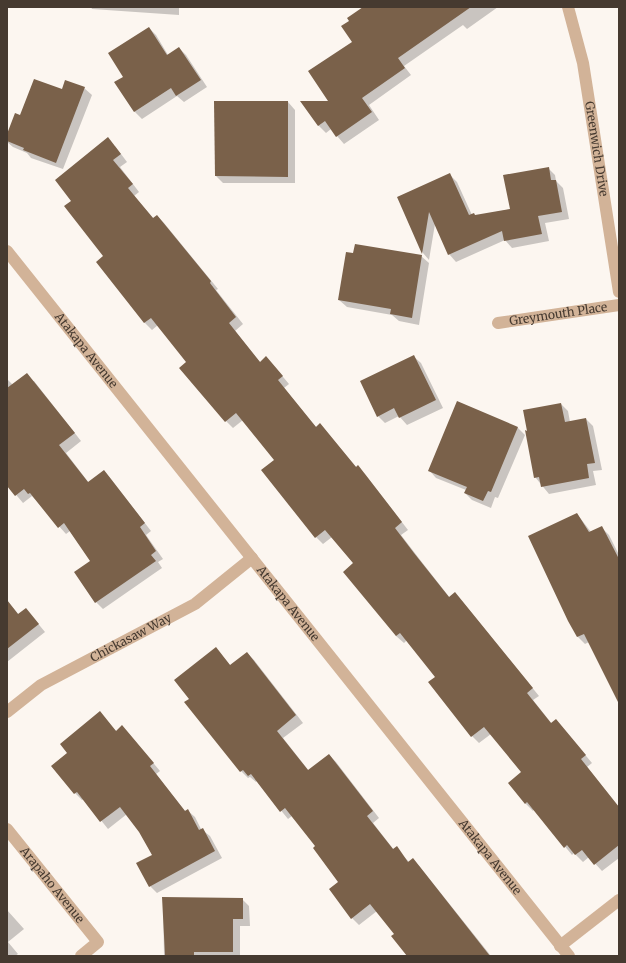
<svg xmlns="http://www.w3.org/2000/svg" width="626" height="963" font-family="Merriweather,serif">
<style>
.shadow{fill:#0003}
.building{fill:#7a614a}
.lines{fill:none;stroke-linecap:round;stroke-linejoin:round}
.minor{stroke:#d2b398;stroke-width:12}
.labels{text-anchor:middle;stroke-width:4;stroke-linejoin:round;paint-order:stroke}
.street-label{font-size:12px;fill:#463a30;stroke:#fcf6f0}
</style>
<rect width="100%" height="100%" fill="#fcf6f0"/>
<g class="shadow">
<polygon points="91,7 179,7 179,15 92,9"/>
<polygon points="364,7 498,7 467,29 463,25 404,66 411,75 369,105 379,120 344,144 331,129 326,133 318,125 330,102 353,42 351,21"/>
<polygon points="149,28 156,35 168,55 179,48 186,55 207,87 184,102 177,96 142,119 135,112 116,83 125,77"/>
<polygon points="84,88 92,95 63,169 31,158 27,153 13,147 7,142 7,137 21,116"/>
<polygon points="288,102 295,110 295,183 223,183 216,176"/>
<polygon points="115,146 127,162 120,167 139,192 134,196 154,219 157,216 164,223 218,289 216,290 243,324 235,331 260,362 273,365 289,384 284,388 316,427 320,424 357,468 365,474 408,530 401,535 421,561 450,598 462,601 539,696 533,700 552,724 556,720 592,763 587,767 619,807 619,858 602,871 589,857 583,862 574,853 572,855 534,809 533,811 525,803 522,772 491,734 479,743 472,736 436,677 407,640 404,643 396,636 354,564 332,537 323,544 316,537 275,460 243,420 233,428 226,421 188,362 158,325 152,330 145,323 97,262 104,256 73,201"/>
<polygon points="548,168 555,175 556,181 563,188 569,219 545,223 549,241 512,248 505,240 456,262 449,254 435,224 429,260 423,253 398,197 450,175 457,182 472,215 476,216 511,209"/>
<polygon points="421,256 429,263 419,325 399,321 392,315 347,307 339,300"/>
<polygon points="413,356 421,363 443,408 407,425 399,416 385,423 378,416"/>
<polygon points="7,379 13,385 34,381 81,441 66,453 89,483 104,471 111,479 151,531 146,535 163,559 158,562 162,568 103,609 96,602 91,561 70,531 66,534 32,496 23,503 7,484"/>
<polygon points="458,402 518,428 525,435 498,498 495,497 491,508 472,500 465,493 466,490 436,478 429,470"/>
<polygon points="561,404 568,411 570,422 586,419 593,426 602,470 593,471 596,485 549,494 535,477 528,432"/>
<polygon points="577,514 591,532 602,528 609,535 619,555 619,682 589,642 585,644 577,636"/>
<polygon points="7,600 19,615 26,609 45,632 7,662"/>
<polygon points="216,649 231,666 247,653 254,660 303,723 283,738 309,771 329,755 336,762 379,818 373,823 394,850 396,848 409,862 413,860 420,867 491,956 408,956 395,934 377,911 359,925 352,918 340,882 317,847 292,816 288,819 257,781 256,782 250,777 248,778 241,771 190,699"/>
<polygon points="100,713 117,732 129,734 160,771 156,774 185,811 187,810 195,817 201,829 210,836 222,858 157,893 150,886 153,855 140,832 127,814 108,829 84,799 82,800 75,793 68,753"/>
<polygon points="163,898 242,899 249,906 250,926 240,926 240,956 164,956"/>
<polygon points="7,910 24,929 8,942 18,954 15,956 7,956"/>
</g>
<g class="building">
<polygon points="363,7 471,7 398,58 405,68 362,98 372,112 336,137 325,121 318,126 300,101 328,101 308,71 352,42 341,26 349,21 347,18"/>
<polygon points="149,27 167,55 179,47 201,80 176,96 171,88 134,112 114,82 123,77 108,53"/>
<polygon points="34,79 62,89 65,80 85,87 56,163 23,150 24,148 7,141 7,134 15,113 20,115"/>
<polygon points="214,101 288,101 288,177 215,176"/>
<polygon points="108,137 121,154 113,160 133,184 128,188 153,218 157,215 211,281 210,283 236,317 229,323 260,362 266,356 283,376 278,380 316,427 320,423 356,467 358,465 402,522 395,528 414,553 449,597 455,592 533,688 527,693 551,723 556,719 586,755 581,759 619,807 619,845 594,865 582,850 575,855 567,845 564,848 527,802 525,804 508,783 521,772 484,727 471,737 428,682 435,677 400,633 396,636 343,572 353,563 325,530 315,538 261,470 274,460 236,413 225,422 179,368 186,362 151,318 144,323 96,262 103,256 64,206 71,201 55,180"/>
<polygon points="549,167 551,180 556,180 562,212 538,216 542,234 504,241 502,231 448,255 429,212 422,254 397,197 450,173 469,215 474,213 475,215 510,209 503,175"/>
<polygon points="355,244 422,255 412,318 390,314 391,309 338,300 346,252 353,253"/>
<polygon points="414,355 436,400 399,418 394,408 377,417 360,381"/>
<polygon points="27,373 75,433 59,445 88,482 104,470 145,523 140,527 156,551 151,555 156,561 95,603 74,572 90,561 64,523 58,528 30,493 28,494 24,489 15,496 7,486 7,388"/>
<polygon points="457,401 518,427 491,492 488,491 483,501 464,493 467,487 428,471"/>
<polygon points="561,403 565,422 586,418 595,463 587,464 589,478 541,487 539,477 534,478 525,430 527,431 523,410"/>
<polygon points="577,513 589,532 602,526 619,559 619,704 584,634 577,637 568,621 528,536"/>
<polygon points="7,600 18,614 26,608 39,624 7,649"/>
<polygon points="216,647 230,665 247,652 296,715 277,731 308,770 329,754 373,811 367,816 393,849 397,846 408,862 413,858 490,956 407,956 391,936 394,934 370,904 351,919 329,889 338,882 313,848 315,846 285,808 280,812 251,774 248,776 243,770 240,772 184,702 189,699 174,680"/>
<polygon points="100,711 116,731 122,725 154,763 150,766 185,811 188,809 199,830 203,828 215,851 149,887 136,863 152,855 139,832 120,807 100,822 77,792 74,794 51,766 67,753 60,744"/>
<polygon points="162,897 243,898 243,919 233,919 233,952 194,952 194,955 165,955"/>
</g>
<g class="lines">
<g class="minor">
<path id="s1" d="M568,7L583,63L619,292"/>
<path id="s2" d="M7,251L569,956"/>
<path id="s3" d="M498,323L619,305"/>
<path id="s4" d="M7,712L41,685L195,604L252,558"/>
<path id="s5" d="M7,829L98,942L81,956"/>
<polyline points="560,946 619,900"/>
</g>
</g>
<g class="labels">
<g class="street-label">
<text dy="4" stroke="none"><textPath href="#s1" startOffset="145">Greenwich Drive</textPath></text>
<text dy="4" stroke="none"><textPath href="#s3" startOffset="61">Greymouth Place</textPath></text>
<text dy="4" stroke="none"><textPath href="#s2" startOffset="127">Atakapa Avenue</textPath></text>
<text dy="4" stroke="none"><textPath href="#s2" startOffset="451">Atakapa Avenue</textPath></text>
<text dy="4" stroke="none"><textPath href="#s4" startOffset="145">Chickasaw Way</textPath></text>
<text dy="4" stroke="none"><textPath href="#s2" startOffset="775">Atakapa Avenue</textPath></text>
<text dy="4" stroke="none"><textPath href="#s5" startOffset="72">Arapaho Avenue</textPath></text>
</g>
</g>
<rect width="626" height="963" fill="none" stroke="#463a30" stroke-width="16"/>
</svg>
